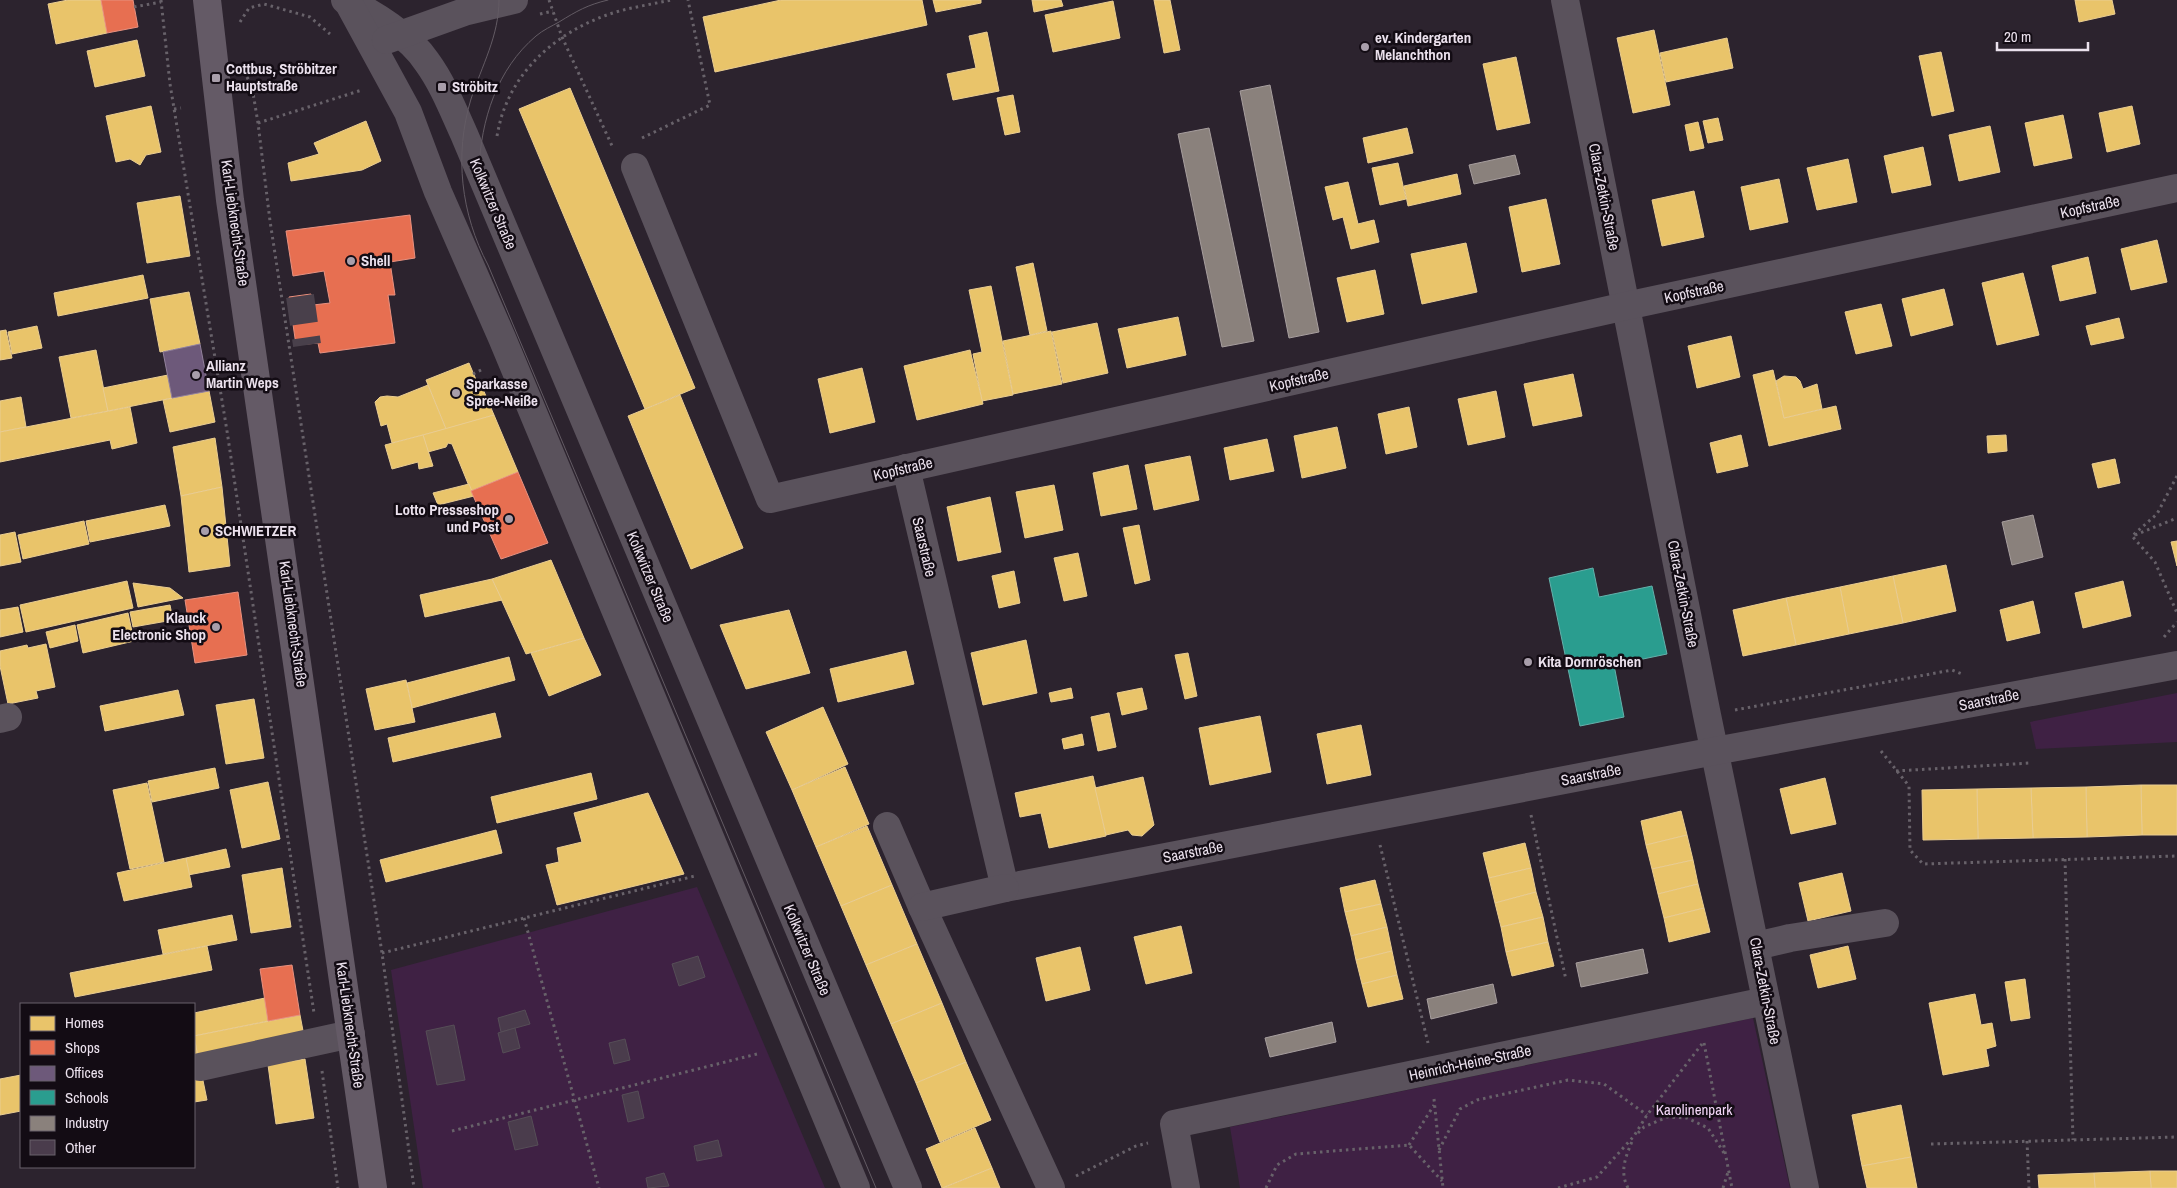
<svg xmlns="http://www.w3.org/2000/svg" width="2177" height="1188" font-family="'Archivo Narrow',sans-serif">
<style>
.green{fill:#3f2144}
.homes{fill:#e9c46a;stroke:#eacd91}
.shops{fill:#e76f51;stroke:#e89180}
.offices{fill:#6d597a;stroke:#93829c}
.schools{fill:#2a9d8f;stroke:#64b1ab}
.industry{fill:#8a817c;stroke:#a79e9e}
.building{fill:#4a3c4c;stroke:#564e57}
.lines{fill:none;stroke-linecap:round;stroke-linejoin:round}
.minor-tunnel{stroke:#49404b;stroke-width:28;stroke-dasharray:28 14;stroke-linecap:butt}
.path{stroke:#68626a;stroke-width:3;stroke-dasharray:2.5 4;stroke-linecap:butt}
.minor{stroke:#5a525c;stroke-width:28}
.major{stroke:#645a66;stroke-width:28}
.tram{stroke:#635b64;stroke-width:1}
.poi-dot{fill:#a89eaa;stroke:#130c14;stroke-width:2}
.labels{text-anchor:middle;stroke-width:5;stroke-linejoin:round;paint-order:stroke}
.poi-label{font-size:15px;font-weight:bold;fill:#ebe1ed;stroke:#130c14;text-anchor:start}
.street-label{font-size:15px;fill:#ebe1ed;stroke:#130c14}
.park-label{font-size:15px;fill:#f4d7f9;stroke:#130c14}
</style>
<rect width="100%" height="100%" fill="#2c232e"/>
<g class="green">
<polygon points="2177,693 2177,742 2036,749 2030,722"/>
<polygon points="697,887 825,1188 423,1188 391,970"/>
<polygon points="1753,1018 1790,1188 1240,1188 1230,1127"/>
</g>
<g class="homes">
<polygon points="68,0 101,0 107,33 56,44 48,4"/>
<polygon points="781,0 922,0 927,25 715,72 703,17"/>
<polygon points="933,0 981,0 981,3 936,12"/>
<polygon points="1032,0 1061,0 1063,6 1034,12"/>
<polygon points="1154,0 1170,0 1180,50 1164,53"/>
<polygon points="2075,0 2112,0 2115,14 2079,22"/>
<polygon points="1113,1 1120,38 1053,52 1045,15"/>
<polygon points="1654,30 1670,105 1633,113 1617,38"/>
<polygon points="987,32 999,91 953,100 947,74 976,68 969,36"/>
<polygon points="1727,38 1733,68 1666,82 1660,53"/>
<polygon points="137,40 145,76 95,87 87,51"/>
<polygon points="1941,52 1954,111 1932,116 1919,56"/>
<polygon points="1516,57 1530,123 1497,130 1483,64"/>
<polygon points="570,88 695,388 645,409 519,109"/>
<polygon points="1013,95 1020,132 1005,135 997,98"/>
<polygon points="151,106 161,152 146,155 140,165 130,159 116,162 106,116"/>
<polygon points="2132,106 2140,144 2107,152 2099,113"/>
<polygon points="2063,115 2072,158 2034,166 2025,123"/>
<polygon points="1718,118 1723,140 1708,143 1703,121"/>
<polygon points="366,121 381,161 362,170 291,181 288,163 319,154 314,143"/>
<polygon points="1698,122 1704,148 1690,151 1685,125"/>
<polygon points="1990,126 2000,172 1959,181 1949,135"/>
<polygon points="1407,128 1413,153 1368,163 1363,138"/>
<polygon points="1923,147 1931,185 1892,193 1884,156"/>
<polygon points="1848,159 1857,202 1817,210 1807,168"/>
<polygon points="1398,163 1406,199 1380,205 1372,168"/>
<polygon points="1457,174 1461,194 1408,206 1404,186"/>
<polygon points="1779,179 1788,222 1750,230 1741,187"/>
<polygon points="1348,182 1358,224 1374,220 1379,242 1351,249 1343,217 1333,220 1325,187"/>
<polygon points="1694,191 1704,237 1662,246 1652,200"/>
<polygon points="180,196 190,256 147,263 137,203"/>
<polygon points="1546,199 1560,264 1522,272 1509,207"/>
<polygon points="2157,240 2167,282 2131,290 2121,249"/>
<polygon points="1466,243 1477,292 1422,304 1411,254"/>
<polygon points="2088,257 2096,293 2060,301 2052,266"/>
<polygon points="1033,263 1047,331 1030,335 1016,267"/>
<polygon points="1375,270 1384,314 1347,322 1337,278"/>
<polygon points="2023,273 2039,335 1997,345 1982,283"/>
<polygon points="143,275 148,298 58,316 54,293"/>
<polygon points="991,286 1013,395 982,401 973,354 982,352 969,290"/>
<polygon points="1944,289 1953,325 1911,336 1902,299"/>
<polygon points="189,292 200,344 160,352 150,299"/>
<polygon points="1881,304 1892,346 1856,354 1845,312"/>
<polygon points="1178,317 1186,355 1127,368 1118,329"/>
<polygon points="2119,318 2124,338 2091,345 2086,326"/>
<polygon points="1097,323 1108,373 1063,383 1052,332"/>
<polygon points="37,326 42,348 12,354 8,332"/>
<polygon points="6,330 12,358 0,360 0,331"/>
<polygon points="1051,331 1062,384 1013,394 1003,341"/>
<polygon points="1731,336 1740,377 1697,388 1688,346"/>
<polygon points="96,350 108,411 71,418 59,357"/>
<polygon points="970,350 983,404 917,420 904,366"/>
<polygon points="469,363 477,382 480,382 494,415 446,429 426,380"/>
<polygon points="862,368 875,422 830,433 818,379"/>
<polygon points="1773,370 1784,418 1836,406 1841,429 1769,446 1753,375"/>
<polygon points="1573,374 1582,416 1533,426 1524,384"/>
<polygon points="168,375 172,398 108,411 103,388"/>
<polygon points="1784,376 1796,377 1800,381 1803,389 1817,384 1822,409 1784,418 1776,381"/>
<polygon points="428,385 446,429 392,443 387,424 381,426 375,402 380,397 387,396 398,397"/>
<polygon points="209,391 215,422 170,432 163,400"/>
<polygon points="1496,391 1505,437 1468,445 1458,399"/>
<polygon points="680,395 743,548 691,569 628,416"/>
<polygon points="21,397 26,427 0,432 0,401"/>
<polygon points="130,407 137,443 112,449 110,440 0,462 0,432"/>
<polygon points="1409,407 1417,447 1386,454 1378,414"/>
<polygon points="494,415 518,472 471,491 452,444 448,443 446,447 428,452 423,435"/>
<polygon points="1337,427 1346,468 1302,478 1294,436"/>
<polygon points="423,435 433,466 419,469 418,462 392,469 385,445"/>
<polygon points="1741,435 1748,466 1717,473 1710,443"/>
<polygon points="2006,435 2007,451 1988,453 1987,436"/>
<polygon points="215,438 222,487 181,496 173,447"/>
<polygon points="1267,439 1274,471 1230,480 1224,448"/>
<polygon points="1190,456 1199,500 1154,510 1145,465"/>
<polygon points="2115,459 2120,483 2098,488 2092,464"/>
<polygon points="1128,465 1137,509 1101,516 1093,473"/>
<polygon points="469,484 474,496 438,505 433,493"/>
<polygon points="1054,485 1063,530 1025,538 1016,492"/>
<polygon points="222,487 230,566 189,572 181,496"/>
<polygon points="990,497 1001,552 958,561 947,507"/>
<polygon points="165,505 170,526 90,542 86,521"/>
<polygon points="84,521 89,544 23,559 18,535"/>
<polygon points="1139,525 1150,580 1135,584 1123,528"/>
<polygon points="15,532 21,562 0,566 0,535"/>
<polygon points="2177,541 2177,566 2171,542"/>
<polygon points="1078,553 1087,596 1064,601 1054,558"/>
<polygon points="551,560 584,638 526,654 492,579"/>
<polygon points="1946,565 1956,611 1903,623 1893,576"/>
<polygon points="1014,571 1020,603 999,608 992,576"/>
<polygon points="1893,576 1903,623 1849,634 1840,587"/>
<polygon points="492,579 502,600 425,617 420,595"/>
<polygon points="127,581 133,608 26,632 20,605"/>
<polygon points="2123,581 2131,616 2083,628 2075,593"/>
<polygon points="133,583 170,588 183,598 138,607"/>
<polygon points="1840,587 1849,634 1796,645 1786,598"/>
<polygon points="1786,598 1796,645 1743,656 1733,610"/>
<polygon points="2033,601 2040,633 2007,641 2000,610"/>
<polygon points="170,605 173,620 133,627 130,612"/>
<polygon points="18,607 23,632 0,637 0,610"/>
<polygon points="789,610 810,673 746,689 720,625"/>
<polygon points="128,613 134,641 83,653 77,625"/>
<polygon points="75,625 78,641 50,648 46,632"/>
<polygon points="584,638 601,675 549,696 531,653"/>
<polygon points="1026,640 1037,693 983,705 971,653"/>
<polygon points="46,644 55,687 36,691 38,698 8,704 0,666 0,651 27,645 28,648"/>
<polygon points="906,651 914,684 838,702 830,669"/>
<polygon points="1188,653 1197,696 1185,699 1175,655"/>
<polygon points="509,657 515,680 412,708 407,683"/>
<polygon points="406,680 415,722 375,730 366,689"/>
<polygon points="1071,688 1073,698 1051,702 1049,693"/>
<polygon points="1142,688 1147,709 1122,715 1117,693"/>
<polygon points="178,690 184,715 105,731 100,706"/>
<polygon points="254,699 264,758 226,764 216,705"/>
<polygon points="823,707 848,764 792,790 766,732"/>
<polygon points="495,713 501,737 393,762 388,738"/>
<polygon points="1109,713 1116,747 1098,751 1091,717"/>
<polygon points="1260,716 1271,772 1210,785 1199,728"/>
<polygon points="1361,725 1371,775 1327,784 1317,734"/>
<polygon points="1082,734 1084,745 1064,749 1062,739"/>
<polygon points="845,767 869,824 816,847 792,790"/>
<polygon points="215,768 219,788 152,802 148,781"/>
<polygon points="591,773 597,799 497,823 491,797"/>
<polygon points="1093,776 1106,836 1049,848 1041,813 1020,817 1015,793"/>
<polygon points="1143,777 1154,825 1142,836 1132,835 1128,830 1106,835 1095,788"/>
<polygon points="1825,778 1836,824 1791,834 1780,789"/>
<polygon points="268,782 280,839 242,848 230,790"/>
<polygon points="147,783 164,862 130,869 113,790"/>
<polygon points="2141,785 2177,785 2177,835 2142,835"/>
<polygon points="2141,785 2142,835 2087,837 2086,787"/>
<polygon points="2086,787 2087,837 2033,838 2031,788"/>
<polygon points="2031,788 2033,838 1978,839 1977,789"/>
<polygon points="1977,789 1978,839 1923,840 1922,790"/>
<polygon points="648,793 684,874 557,905 546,865 559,862 557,848 582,842 574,813"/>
<polygon points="1681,811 1687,835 1646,845 1641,821"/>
<polygon points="867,826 892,885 841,906 816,847"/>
<polygon points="496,830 502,853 386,882 380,860"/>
<polygon points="1687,835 1693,860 1652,869 1646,845"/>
<polygon points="1525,843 1531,868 1489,878 1483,853"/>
<polygon points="226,849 230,867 188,875 186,858"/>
<polygon points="186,858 192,887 124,901 117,873"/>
<polygon points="1693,860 1698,884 1658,894 1652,869"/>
<polygon points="282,868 291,927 251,933 242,875"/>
<polygon points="1531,868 1536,892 1495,903 1489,878"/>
<polygon points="1842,873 1851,911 1808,921 1799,883"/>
<polygon points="1375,880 1381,904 1345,912 1340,888"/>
<polygon points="1698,884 1704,908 1664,918 1658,894"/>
<polygon points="892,885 917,944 866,965 841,906"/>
<polygon points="1536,892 1543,917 1501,927 1495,903"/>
<polygon points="1381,904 1387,927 1351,936 1345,912"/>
<polygon points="1704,908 1710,932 1669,942 1664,918"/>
<polygon points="232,915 237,940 163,954 158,930"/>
<polygon points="1543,917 1548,942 1506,952 1501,927"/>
<polygon points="1181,926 1192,973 1146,984 1134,937"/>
<polygon points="1387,927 1392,951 1356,960 1351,936"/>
<polygon points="1548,942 1554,966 1512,976 1506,952"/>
<polygon points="917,944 942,1003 891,1024 866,965"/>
<polygon points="207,946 212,970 75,997 70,973"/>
<polygon points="1848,946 1856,979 1818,988 1810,955"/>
<polygon points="1080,947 1090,990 1046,1001 1036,958"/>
<polygon points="1392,951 1397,975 1362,984 1356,960"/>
<polygon points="1397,975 1403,999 1368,1007 1362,984"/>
<polygon points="2025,979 2030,1018 2011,1021 2005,982"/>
<polygon points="1975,994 1981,1025 1992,1023 1996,1046 1986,1049 1989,1066 1943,1075 1929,1003"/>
<polygon points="265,998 268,1021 194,1036 194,1013"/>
<polygon points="942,1003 966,1062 916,1083 891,1024"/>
<polygon points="300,1015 304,1036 198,1057 194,1036"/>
<polygon points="194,1037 207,1100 194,1102"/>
<polygon points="305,1059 314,1118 276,1124 268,1065"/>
<polygon points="966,1062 991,1120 940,1142 916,1083"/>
<polygon points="21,1075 21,1111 0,1115 0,1079"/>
<polygon points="1901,1105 1911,1157 1862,1166 1852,1115"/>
<polygon points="975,1128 992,1168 942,1188 926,1149"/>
<polygon points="1911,1157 1917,1188 1867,1188 1862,1166"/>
<polygon points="992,1168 1000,1188 943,1188"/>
<polygon points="2150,1171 2177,1171 2177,1188 2151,1188"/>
<polygon points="2150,1171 2151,1188 2095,1188 2094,1173"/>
<polygon points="2094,1173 2095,1188 2039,1188 2038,1175"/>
</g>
<g class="shops">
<polygon points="101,0 133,0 138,27 107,33"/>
<polygon points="410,215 415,258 390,262 395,295 388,295 395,343 320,353 318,343 296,345 289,297 311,294 313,305 330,303 324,271 293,276 286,231"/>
<polygon points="518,472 548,543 501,559 471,491"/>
<polygon points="238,592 247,655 195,663 185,600"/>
<polygon points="292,965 300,1015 268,1021 260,969"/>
</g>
<polygon class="offices" points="200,344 209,391 172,398 163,352"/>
<polygon class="schools" points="1593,568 1599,597 1652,586 1667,654 1614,665 1624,717 1580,726 1549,578"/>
<g class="industry">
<polygon points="1270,85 1319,332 1289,338 1240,91"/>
<polygon points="1209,128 1254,341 1222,347 1178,134"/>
<polygon points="1515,155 1520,174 1474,184 1469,165"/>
<polygon points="2033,515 2043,557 2012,565 2002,522"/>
<polygon points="1643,949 1648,973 1581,987 1576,963"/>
<polygon points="1493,984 1497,1003 1431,1019 1427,999"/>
<polygon points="1332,1022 1336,1042 1270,1057 1265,1038"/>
</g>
<g class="building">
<polygon points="698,956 705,977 679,986 672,964"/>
<polygon points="525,1010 530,1024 501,1032 498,1018"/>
<polygon points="454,1025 465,1080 437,1085 426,1031"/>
<polygon points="515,1028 520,1048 503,1053 498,1033"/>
<polygon points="625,1039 630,1060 614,1064 609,1043"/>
<polygon points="638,1091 644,1118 628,1122 622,1095"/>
<polygon points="531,1116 538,1145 515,1150 508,1122"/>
<polygon points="718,1140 722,1156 697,1161 694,1146"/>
<polygon points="664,1173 669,1186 648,1188 646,1178"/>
</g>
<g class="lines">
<polyline class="minor-tunnel" points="300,296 307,345"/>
<g class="path">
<polyline points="161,0 170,84 227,431 314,1013"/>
<polyline points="549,0 562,37 613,148"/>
<polyline points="134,7 161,2"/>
<polyline points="540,14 553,11"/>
<polyline points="240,22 249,8 264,4 310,17 330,34"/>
<polyline points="247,77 252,87 258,123 270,221 382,953 414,1188"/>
<polyline points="174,109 181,108"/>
<polyline points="258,123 362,90"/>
<path d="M497,136C499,126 501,116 505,107C522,63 561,32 604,16C625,8 649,5 671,0"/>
<polyline points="642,138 710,105 688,0"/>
<polyline points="473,374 483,369"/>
<polyline points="2177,476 2157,514 2132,536 2155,562 2177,613"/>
<polyline points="2135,535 2177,518"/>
<polyline points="2164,637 2177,622"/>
<polyline points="1735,710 1952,670 1962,674"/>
<polyline points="1881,751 1909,786 1910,850 1923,864 2177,856"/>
<polyline points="1896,771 2030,763"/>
<polyline points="1531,815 1566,980"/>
<polyline points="1380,845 1428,1043"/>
<polyline points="2065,859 2073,1140"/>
<polyline points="524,918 599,1188"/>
<polyline points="382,953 695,876"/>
<polyline points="1704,1043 1732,1188"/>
<polyline points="322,1071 338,1188"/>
<polyline points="1434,1099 1443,1188"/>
<polyline points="452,1131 757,1054"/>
<polyline points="1638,1133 1644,1127 1667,1117 1687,1118 1708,1128 1724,1153"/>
<polyline points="2027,1141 2029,1188"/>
<polyline points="1931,1144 2177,1137"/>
<polyline points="1409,1145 1434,1105"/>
<polyline points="1439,1150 1460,1109 1477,1100 1568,1080 1604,1084 1647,1115"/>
<polyline points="1076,1176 1136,1146 1148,1143"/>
<polyline points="1266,1188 1277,1165 1296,1154 1409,1145 1442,1181"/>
<polyline points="1558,1188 1597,1177 1634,1136 1647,1115 1702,1044"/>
<path d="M1628,1188C1619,1171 1626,1156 1633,1139"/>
<polyline points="1723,1188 1728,1172"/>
</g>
<g class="minor">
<path d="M345,0C373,13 410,36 427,62C443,84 453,110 464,134L908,1188"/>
<polyline points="1565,0 1707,715 1805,1188"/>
<polyline points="348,2 408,112 438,192 502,338 856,1188"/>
<polyline points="386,40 464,12 514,0"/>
<polyline points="635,167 770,499 1626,306 2177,188"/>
<polyline points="906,468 1005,888 1715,751 2177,665"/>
<polyline points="0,719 8,717"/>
<polyline points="887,826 922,907 1051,1188"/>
<polyline points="922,907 1005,888"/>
<polyline points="1756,946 1790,938 1885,923"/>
<polyline points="200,1067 351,1034"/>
<polyline points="1186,1188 1174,1124 1766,1001"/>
</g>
<polyline class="major" points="207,0 230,200 373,1188"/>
<g class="tram">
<path d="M499,0C499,36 482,65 471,99C454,155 461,214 488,265L876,1188"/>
<path d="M479,169C481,120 497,69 536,36C543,30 552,26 559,22C577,11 587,5 608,0"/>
</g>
</g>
<g class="poi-dot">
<circle cx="1365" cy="47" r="5"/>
<rect x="211" y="73" width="10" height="10" rx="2.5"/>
<rect x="437" y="82" width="10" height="10" rx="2.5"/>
<circle cx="351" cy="261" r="5"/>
<circle cx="196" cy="375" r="5"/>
<circle cx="456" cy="393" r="5"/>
<circle cx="509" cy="519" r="5"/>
<circle cx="205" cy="531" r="5"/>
<circle cx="216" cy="627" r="5"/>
<circle cx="1528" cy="662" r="5"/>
</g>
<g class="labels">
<g class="poi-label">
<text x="1375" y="43">ev. Kindergarten<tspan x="1375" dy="17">Melanchthon</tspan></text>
<text x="226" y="74">Cottbus, Ströbitzer<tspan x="226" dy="17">Hauptstraße</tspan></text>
<text x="452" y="92">Ströbitz</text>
<text x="361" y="266">Shell</text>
<text x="206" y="371">Allianz<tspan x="206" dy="17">Martin Weps</tspan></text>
<text x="466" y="389">Sparkasse<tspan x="466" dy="17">Spree-Neiße</tspan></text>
<text x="499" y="515" text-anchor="end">Lotto Presseshop<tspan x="499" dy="17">und Post</tspan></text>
<text x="215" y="536">SCHWIETZER</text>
<text x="206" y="623" text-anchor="end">Klauck<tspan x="206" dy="17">Electronic Shop</tspan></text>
<text x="1538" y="667">Kita Dornröschen</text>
</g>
<g class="street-label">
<text transform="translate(1604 197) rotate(79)" y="5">Clara-Zetkin-Straße</text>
<text transform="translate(493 204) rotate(67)" y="5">Kolkwitzer Straße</text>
<text transform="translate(2090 207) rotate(-12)" y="5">Kopfstraße</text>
<text transform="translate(235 223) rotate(82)" y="5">Karl-Liebknecht-Straße</text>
<text transform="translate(1694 292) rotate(-12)" y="5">Kopfstraße</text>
<text transform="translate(1299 380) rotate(-13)" y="5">Kopfstraße</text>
<text transform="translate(903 469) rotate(-13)" y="5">Kopfstraße</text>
<text transform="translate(924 547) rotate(77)" y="5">Saarstraße</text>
<text transform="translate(650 577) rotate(67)" y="5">Kolkwitzer Straße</text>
<text transform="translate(1683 594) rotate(79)" y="5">Clara-Zetkin-Straße</text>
<text transform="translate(293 624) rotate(82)" y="5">Karl-Liebknecht-Straße</text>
<text transform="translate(1989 700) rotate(-11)" y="5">Saarstraße</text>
<text transform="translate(1591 775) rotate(-11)" y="5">Saarstraße</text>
<text transform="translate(1193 852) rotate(-11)" y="5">Saarstraße</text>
<text transform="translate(807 950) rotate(67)" y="5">Kolkwitzer Straße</text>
<text transform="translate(1765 991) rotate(79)" y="5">Clara-Zetkin-Straße</text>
<text transform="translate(350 1025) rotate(82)" y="5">Karl-Liebknecht-Straße</text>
<text transform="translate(1470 1063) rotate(-12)" y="5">Heinrich-Heine-Straße</text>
</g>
<g class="park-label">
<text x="1694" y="1115">Karolinenpark</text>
</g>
</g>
<rect x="20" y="1003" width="175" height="165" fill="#130c14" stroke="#69616b"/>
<rect x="30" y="1016" width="25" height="15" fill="#e9c46a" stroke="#69616b"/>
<text x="65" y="1028" font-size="15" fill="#ebe1ed">Homes</text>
<rect x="30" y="1040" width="25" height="15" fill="#e76f51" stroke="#69616b"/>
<text x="65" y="1053" font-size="15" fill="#ebe1ed">Shops</text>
<rect x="30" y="1066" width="25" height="15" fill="#6d597a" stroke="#69616b"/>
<text x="65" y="1078" font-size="15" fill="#ebe1ed">Offices</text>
<rect x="30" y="1090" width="25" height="15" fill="#2a9d8f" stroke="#69616b"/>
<text x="65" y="1103" font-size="15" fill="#ebe1ed">Schools</text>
<rect x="30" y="1116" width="25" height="15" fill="#8a817c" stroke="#69616b"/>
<text x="65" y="1128" font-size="15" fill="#ebe1ed">Industry</text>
<rect x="30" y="1140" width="25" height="15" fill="#4a3c4c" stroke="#69616b"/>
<text x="65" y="1153" font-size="15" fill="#ebe1ed">Other</text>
<path d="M1997 42v8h91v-8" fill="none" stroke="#ebe1ed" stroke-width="2.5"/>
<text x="2004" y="42" font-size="15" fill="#ebe1ed" stroke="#130c14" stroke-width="4" paint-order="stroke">20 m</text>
</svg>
